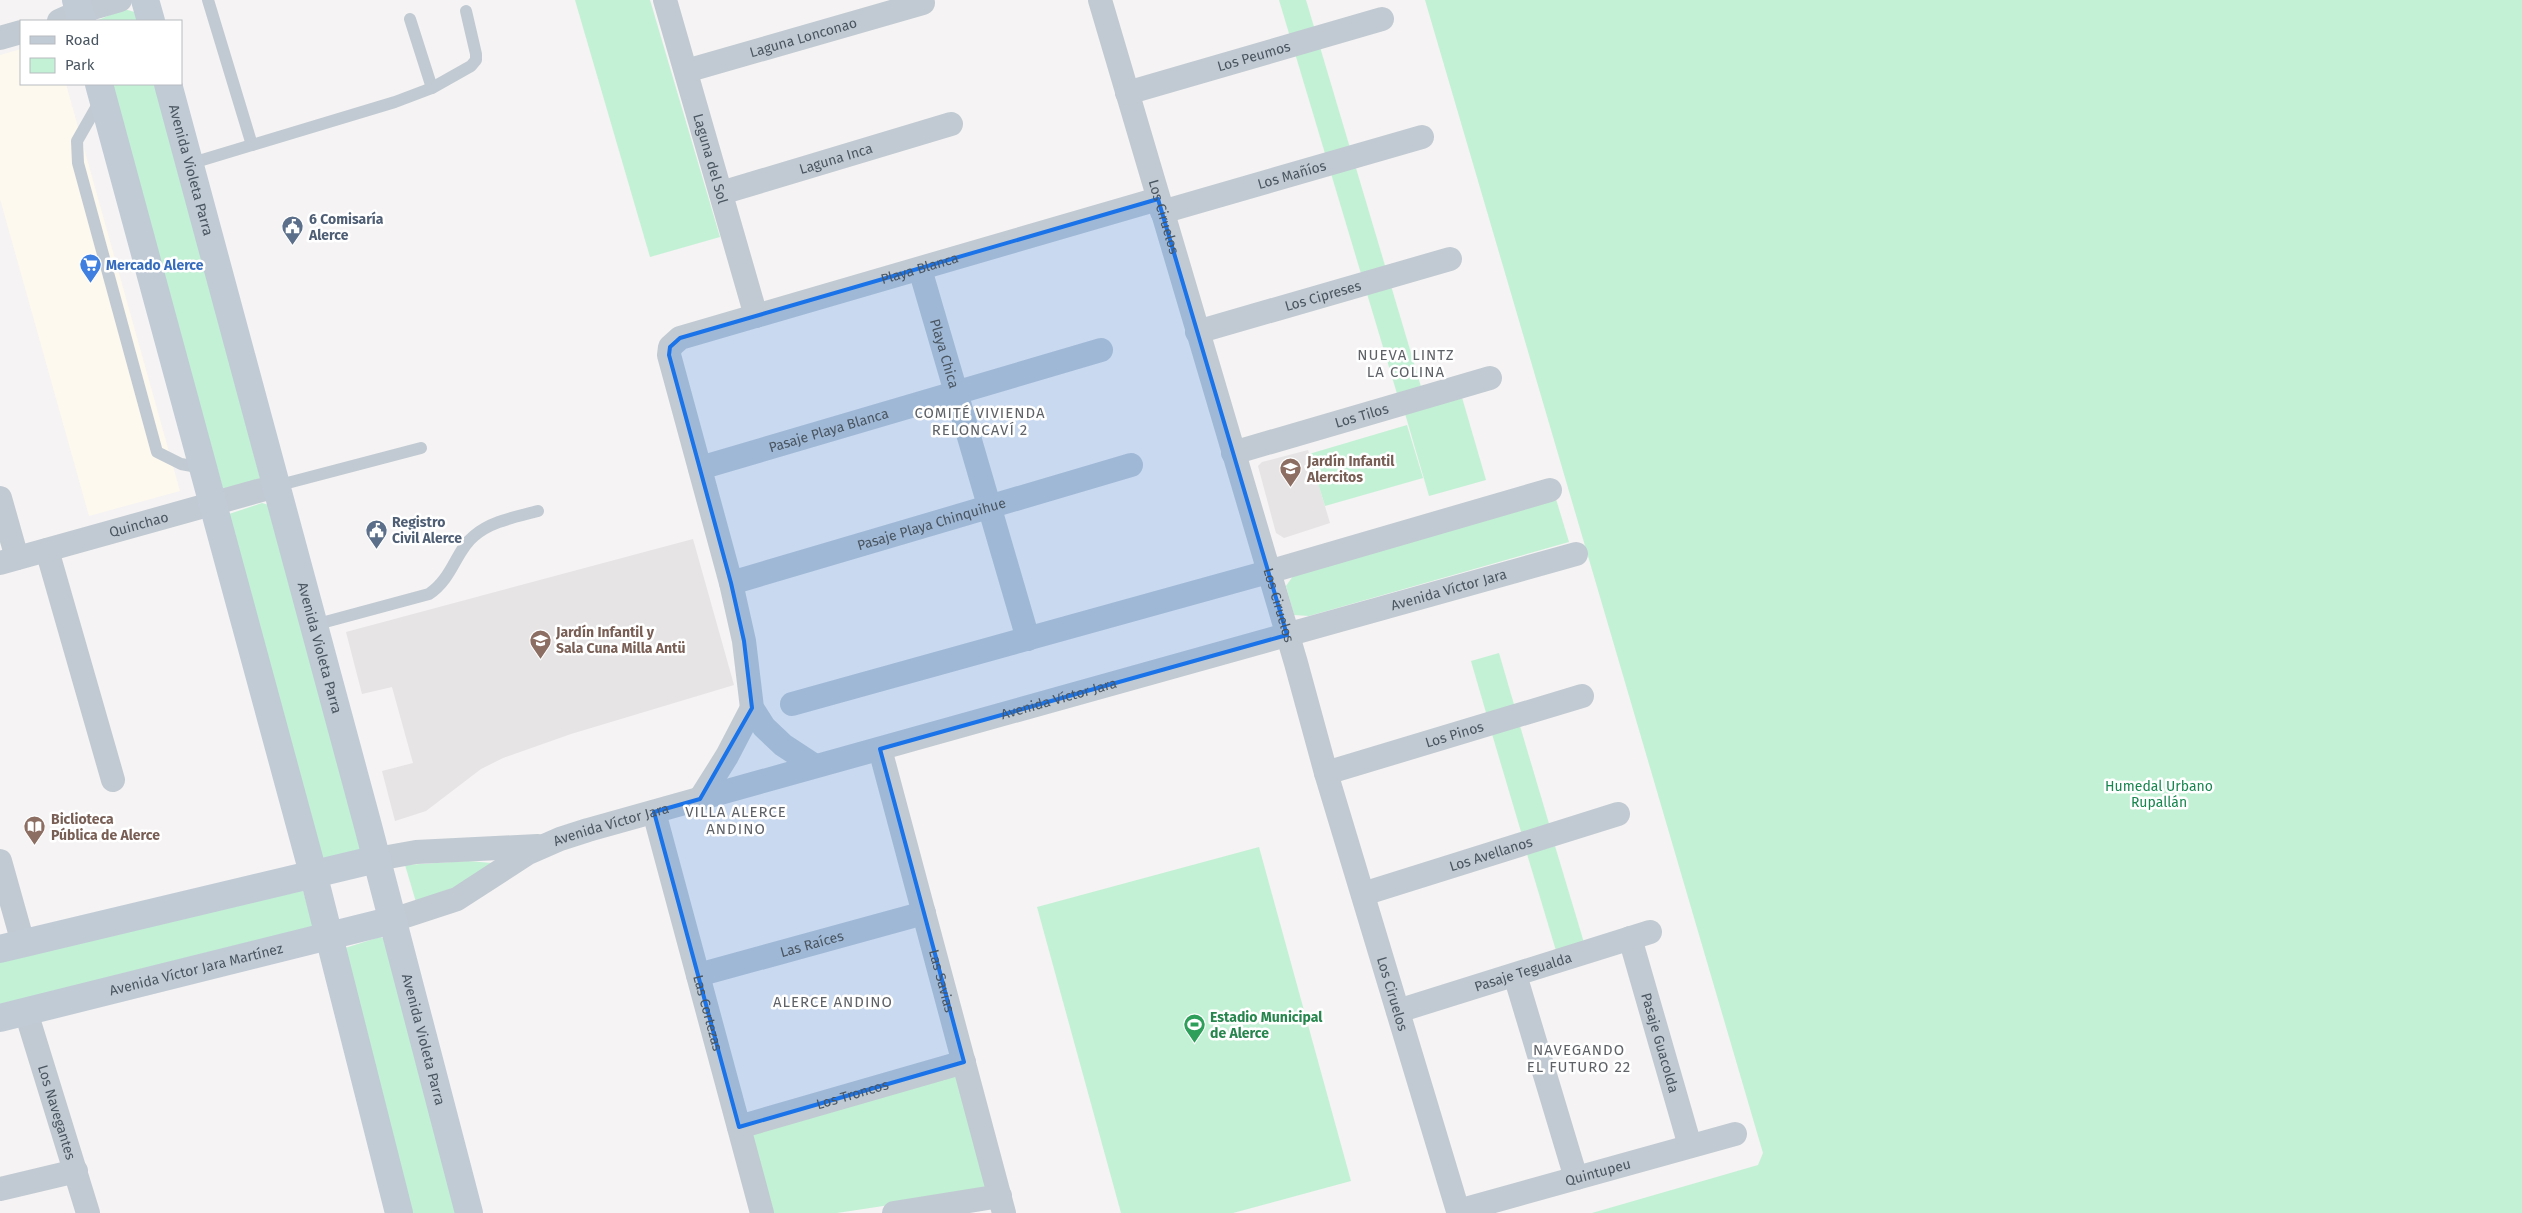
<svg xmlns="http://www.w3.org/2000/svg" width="2522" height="1213" font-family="'Fira Sans',sans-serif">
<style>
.commercial{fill:#fdf9ef}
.education{fill:#e6e4e5}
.green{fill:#c3f1d5}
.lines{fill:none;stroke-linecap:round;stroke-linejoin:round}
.lane{stroke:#c1cad2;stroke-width:12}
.street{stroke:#c1cad2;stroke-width:24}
.secondary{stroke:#c1cbd6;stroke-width:28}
.marked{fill:#1a73e8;fill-opacity:0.2;stroke:#1a73e8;stroke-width:4;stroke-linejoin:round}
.labels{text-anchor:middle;stroke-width:5;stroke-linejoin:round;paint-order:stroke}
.street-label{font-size:14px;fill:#4a5661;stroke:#fff}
.service-label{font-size:14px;font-weight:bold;fill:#4e5e75;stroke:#fff;text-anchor:start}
.shop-label{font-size:14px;font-weight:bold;fill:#366cbe;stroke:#fff;text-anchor:start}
.education-label{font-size:14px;font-weight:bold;fill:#785e54;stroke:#fff;text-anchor:start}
.park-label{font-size:14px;fill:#17864f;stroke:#fff}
.leisure-label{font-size:14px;font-weight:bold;fill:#27864d;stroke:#fff;text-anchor:start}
.neighbourhood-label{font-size:15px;letter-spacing:1px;fill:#5f6368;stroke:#fff}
</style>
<rect width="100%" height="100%" fill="#f5f3f3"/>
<polygon class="commercial" points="21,49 21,84 66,84 180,491 89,516 0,199 0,55"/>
<g class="education">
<polygon points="1308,450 1330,523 1284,538 1276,533 1258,466 1262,462"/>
<polygon points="693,539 734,685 571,734 503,758 481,769 426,811 395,821 382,771 413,763 392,687 362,694 346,632"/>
</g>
<g class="green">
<polygon points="575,0 650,0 720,237 650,257"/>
<polygon points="1279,0 1306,0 1422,390 1398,397"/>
<polygon points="1425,0 2522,0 2522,1213 1592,1213 1758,1165 1763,1153"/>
<polygon points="124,9 138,13 140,21 96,21"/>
<polygon points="109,84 157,84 260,478 255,481 223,489"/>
<polygon points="1461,394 1486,480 1429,496 1404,410"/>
<polygon points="1407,425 1423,478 1325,506 1309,454"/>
<polygon points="1556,499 1569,542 1309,616 1294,615 1286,586 1293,576"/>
<polygon points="262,503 269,505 361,850 323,860 229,514"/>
<polygon points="1499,653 1515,708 1487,716 1471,661"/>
<polygon points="1520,726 1550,827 1522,835 1492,734"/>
<polygon points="1555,846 1585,946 1557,954 1527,854"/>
<polygon points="1259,847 1351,1181 1233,1213 1121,1213 1037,907"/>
<polygon points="468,861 492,863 465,883 416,902 405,865"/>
<polygon points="302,887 314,929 0,1004 0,960"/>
<polygon points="380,937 384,938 458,1213 411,1213 345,948"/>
<polygon points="956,1074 988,1181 982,1191 837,1213 772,1213 751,1132"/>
</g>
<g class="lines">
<g class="lane">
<polyline points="208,0 252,145"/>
<polyline points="432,88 471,66 476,60 476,54 466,11"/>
<polyline points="101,99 77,141 78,163 157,452 181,464 203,468"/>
<polyline points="189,164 395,102 432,88 410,19"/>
<polyline points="276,486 421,448"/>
<path d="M314,625L429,594C453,578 456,550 474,536C491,521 516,517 538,511"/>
</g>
<g class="street">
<path id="s1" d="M665,0L756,316"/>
<path id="s2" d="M1100,0L1296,663L1326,773L1458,1211L1735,1134"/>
<polyline points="59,21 79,12 120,0"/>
<polyline points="0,38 21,32"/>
<path id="s3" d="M686,71L923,3"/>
<path id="s4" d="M1127,93L1382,19"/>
<path id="s5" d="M721,193L951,124"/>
<path id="s6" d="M1162,212L1422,137"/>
<path id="s7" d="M920,269L1028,639"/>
<path id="s8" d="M1197,332L1450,259"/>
<path id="s9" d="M1233,453L1490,378"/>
<path id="s10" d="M700,468L1101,350"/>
<polyline points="0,498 17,558"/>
<polyline points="47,550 113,780"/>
<path id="s11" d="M0,563L276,486"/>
<path id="s12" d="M731,583L1131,465"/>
<polyline points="792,704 1268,572 1550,490"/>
<path id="s13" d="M880,749L1004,1213"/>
<path id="s14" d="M815,766L783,745L764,727L752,708L744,641L731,583L669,355L670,347L680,338L1158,199"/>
<path id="s15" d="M1326,773L1582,696"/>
<polyline points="700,799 727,756 752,708"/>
<path id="s16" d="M654,812L762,1213"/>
<polyline points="377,859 416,852 538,846"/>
<polyline points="0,861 23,943"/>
<path id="s17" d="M1363,894L1618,814"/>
<path id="s18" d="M393,920L457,899L528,853L560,839L588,830L1576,554"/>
<path id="s19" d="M1630,938L1690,1146"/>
<path id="s20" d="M698,975L924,913"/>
<polyline points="1515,975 1576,1178"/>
<path id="s21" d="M1398,1011L1650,932"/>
<path id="s22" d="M26,1012L88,1213"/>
<path id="s23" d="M739,1127L964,1062"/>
<polyline points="0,1189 76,1171"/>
<polyline points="894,1213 1000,1196"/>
</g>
<g class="secondary">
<polyline points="76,0 82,21"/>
<polyline points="145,0 151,21"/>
<polyline points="99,84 313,873 399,1213"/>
<path id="s24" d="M168,84L368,826L469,1213"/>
<polyline points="0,949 377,859"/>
<path id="s25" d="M0,1018L393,920"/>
</g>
</g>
<path class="marked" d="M1158,199L1287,635L880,749L964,1062L739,1127L654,812L700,799L752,708L744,641L731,583L669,355L670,347L680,338Z"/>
<defs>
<symbol id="civic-pin" viewBox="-11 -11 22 30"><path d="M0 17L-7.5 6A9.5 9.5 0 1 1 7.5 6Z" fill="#5c6f8a" stroke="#fff"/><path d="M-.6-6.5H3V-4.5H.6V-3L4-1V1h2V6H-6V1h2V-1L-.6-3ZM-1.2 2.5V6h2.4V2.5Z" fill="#fff"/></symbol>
<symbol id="supermarket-pin" viewBox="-11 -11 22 30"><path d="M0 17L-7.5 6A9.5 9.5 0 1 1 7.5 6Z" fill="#3f7fe0" stroke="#fff"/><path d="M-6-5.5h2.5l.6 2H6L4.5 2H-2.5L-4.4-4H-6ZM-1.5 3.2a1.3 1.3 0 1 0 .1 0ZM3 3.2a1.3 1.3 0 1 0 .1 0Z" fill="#fff"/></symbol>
<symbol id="school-pin" viewBox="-11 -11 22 30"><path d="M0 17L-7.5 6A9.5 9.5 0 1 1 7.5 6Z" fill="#8d6e63" stroke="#fff"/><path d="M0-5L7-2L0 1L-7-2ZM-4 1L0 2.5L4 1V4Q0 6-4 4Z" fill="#fff"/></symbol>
<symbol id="library-pin" viewBox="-11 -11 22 30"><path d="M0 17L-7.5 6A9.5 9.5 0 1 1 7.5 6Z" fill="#8d6e63" stroke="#fff"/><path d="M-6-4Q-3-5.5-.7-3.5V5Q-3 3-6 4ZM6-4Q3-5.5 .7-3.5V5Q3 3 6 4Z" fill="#fff"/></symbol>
<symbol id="stadium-pin" viewBox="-11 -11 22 30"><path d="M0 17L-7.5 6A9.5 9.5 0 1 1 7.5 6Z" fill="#2e9e5b" stroke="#fff"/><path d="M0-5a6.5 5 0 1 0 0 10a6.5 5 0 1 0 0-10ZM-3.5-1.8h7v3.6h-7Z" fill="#fff"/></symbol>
</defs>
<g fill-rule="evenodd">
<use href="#civic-pin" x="280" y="214" width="25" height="34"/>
<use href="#supermarket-pin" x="78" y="252" width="25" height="34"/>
<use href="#school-pin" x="1278" y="456" width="25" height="34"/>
<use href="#civic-pin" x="364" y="518" width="25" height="34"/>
<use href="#school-pin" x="528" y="628" width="25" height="34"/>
<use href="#library-pin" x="22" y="814" width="25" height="34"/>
<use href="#stadium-pin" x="1182" y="1012" width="25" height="34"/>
</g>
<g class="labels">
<g class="street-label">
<text dy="5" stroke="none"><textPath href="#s3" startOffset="122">Laguna Lonconao</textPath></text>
<text dy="5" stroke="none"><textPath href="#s4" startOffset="132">Los Peumos</textPath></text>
<text dy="5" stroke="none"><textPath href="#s1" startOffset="165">Laguna del Sol</textPath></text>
<text dy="5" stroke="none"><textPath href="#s5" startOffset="120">Laguna Inca</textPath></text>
<text dy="5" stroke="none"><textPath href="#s24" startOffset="89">Avenida Violeta Parra</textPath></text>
<text dy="5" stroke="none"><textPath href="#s6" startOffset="135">Los Mañíos</textPath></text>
<text dy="5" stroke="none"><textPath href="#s2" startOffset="226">Los Ciruelos</textPath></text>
<text dy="5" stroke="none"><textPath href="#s14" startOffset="721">Playa Blanca</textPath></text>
<text dy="5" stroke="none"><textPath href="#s8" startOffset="131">Los Cipreses</textPath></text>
<text dy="5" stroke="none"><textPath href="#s7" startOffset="88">Playa Chica</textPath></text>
<text dy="5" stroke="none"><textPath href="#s9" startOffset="134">Los Tilos</textPath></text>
<text dy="5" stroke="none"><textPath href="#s10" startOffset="134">Pasaje Playa Blanca</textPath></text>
<text dy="5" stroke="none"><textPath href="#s11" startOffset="144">Quinchao</textPath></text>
<text dy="5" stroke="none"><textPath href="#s12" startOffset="209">Pasaje Playa Chinquihue</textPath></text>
<text dy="5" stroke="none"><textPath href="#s18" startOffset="1110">Avenida Víctor Jara</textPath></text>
<text dy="5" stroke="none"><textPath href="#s2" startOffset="631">Los Ciruelos</textPath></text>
<text dy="5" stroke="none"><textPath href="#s24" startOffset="584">Avenida Violeta Parra</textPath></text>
<text dy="5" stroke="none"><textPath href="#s18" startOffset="705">Avenida Víctor Jara</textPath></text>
<text dy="5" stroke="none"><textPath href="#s15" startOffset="134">Los Pinos</textPath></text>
<text dy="5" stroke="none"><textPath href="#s18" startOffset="240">Avenida Víctor Jara</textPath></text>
<text dy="5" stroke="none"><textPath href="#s17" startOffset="134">Los Avellanos</textPath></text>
<text dy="5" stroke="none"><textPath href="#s20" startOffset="118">Las Raíces</textPath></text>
<text dy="5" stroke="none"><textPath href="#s25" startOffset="202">Avenida Víctor Jara Martínez</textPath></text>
<text dy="5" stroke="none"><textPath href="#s21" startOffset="131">Pasaje Tegualda</textPath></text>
<text dy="5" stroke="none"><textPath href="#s13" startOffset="240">Las Savias</textPath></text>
<text dy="5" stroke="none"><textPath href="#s2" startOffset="1036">Los Ciruelos</textPath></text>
<text dy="5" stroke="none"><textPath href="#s16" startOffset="208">Las Cortezas</textPath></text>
<text dy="5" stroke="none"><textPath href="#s24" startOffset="989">Avenida Violeta Parra</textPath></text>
<text dy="5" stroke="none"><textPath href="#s19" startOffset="109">Pasaje Guacolda</textPath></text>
<text dy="5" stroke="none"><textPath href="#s23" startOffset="118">Los Troncos</textPath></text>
<text dy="5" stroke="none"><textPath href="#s22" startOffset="105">Los Navegantes</textPath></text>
<text dy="5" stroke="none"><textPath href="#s2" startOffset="1408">Quintupeu</textPath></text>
</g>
<g class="service-label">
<text x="309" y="224">6 Comisaría<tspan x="309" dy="16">Alerce</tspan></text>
<text x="392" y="527">Registro<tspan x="392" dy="16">Civil Alerce</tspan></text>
</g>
<g class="shop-label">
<text x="106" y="270">Mercado Alerce</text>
</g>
<g class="education-label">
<text x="1307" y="466">Jardín Infantil<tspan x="1307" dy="16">Alercitos</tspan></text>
<text x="556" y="637">Jardín Infantil y<tspan x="556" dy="16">Sala Cuna Milla Antü</tspan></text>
<text x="51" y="824">Biclioteca<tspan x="51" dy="16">Pública de Alerce</tspan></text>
</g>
<g class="park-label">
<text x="2159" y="791">Humedal Urbano<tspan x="2159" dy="16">Rupallán</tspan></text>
</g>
<g class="leisure-label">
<text x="1210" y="1022">Estadio Municipal<tspan x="1210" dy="16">de Alerce</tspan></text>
</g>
<g class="neighbourhood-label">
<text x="1406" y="360">NUEVA LINTZ<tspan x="1406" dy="17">LA COLINA</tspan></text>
<text x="980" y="418">COMITÉ VIVIENDA<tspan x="980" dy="17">RELONCAVÍ 2</tspan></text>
<text x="736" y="817">VILLA ALERCE<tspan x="736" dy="17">ANDINO</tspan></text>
<text x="833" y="1007">ALERCE ANDINO</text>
<text x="1579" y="1055">NAVEGANDO<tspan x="1579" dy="17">EL FUTURO 22</tspan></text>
</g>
</g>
<rect x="20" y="20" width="162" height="65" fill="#ffffff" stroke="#b7bbc0"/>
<rect x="30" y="36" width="25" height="8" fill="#c1cbd6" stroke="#b7bbc0"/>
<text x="65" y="45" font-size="15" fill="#4a5661">Road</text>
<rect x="30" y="58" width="25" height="15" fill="#c3f1d5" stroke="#b7bbc0"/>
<text x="65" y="70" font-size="15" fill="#4a5661">Park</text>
</svg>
